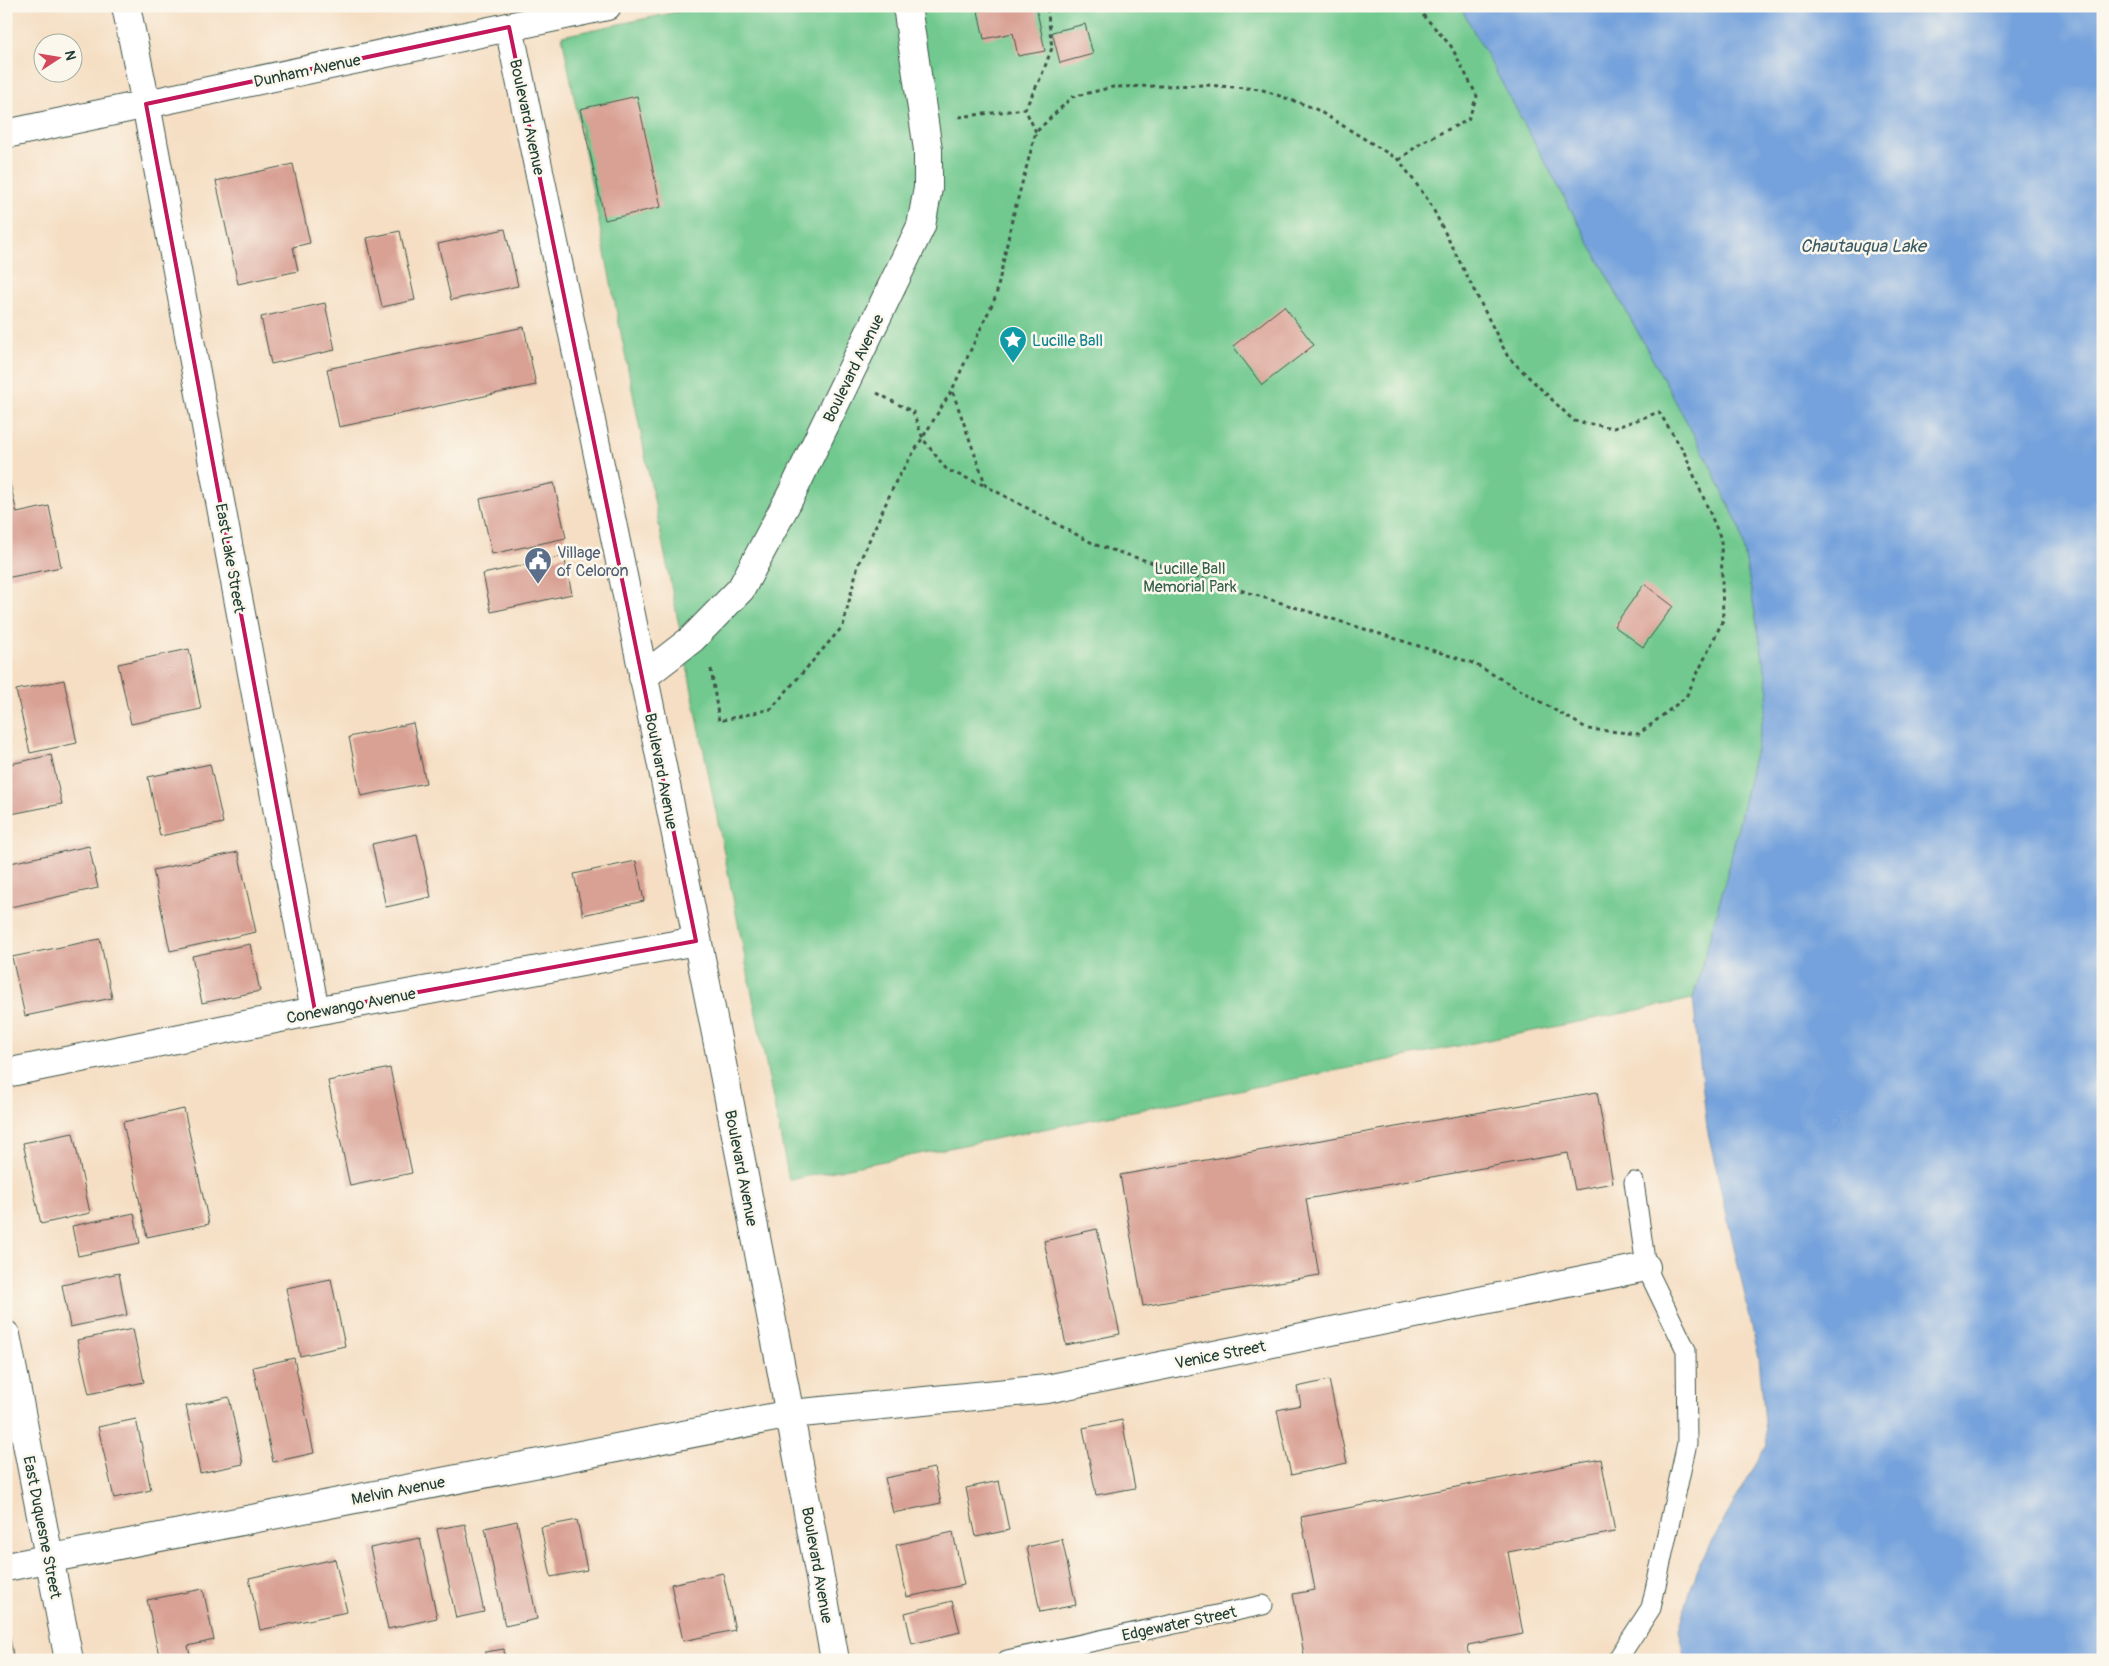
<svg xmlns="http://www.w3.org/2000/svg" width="2109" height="1666" font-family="Pangolin,sans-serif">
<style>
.green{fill:#71c98f;stroke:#488362}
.water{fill:#74a2dc;stroke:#4a7088}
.building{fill:#d9a094}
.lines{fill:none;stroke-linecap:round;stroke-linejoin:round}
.service-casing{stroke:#3f5549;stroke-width:21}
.minor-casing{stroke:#3f5549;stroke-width:30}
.path{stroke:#3f5549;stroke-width:3;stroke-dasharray:4 4;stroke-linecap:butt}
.service{stroke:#fff;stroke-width:19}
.minor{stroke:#fff;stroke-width:28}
.marked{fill:none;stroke:#c2185b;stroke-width:4;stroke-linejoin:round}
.labels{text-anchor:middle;stroke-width:5;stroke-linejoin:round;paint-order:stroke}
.street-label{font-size:16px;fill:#1f3d34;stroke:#fbf7ec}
.culture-label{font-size:16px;fill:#0d838f;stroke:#fbf7ec;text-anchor:start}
.service-label{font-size:16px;fill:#4e5e75;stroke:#fbf7ec;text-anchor:start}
.park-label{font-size:16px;fill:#34604b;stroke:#fbf7ec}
.water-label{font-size:18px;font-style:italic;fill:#395b66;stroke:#fbf7ec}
</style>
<rect width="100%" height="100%" fill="#fbf7ec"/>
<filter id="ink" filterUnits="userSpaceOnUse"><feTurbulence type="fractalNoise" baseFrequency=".02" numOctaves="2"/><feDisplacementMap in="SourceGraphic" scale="10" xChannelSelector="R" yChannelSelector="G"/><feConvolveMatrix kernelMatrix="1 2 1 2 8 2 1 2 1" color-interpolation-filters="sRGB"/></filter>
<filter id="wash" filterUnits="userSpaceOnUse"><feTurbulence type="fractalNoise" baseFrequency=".0096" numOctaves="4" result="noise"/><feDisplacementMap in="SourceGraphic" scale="20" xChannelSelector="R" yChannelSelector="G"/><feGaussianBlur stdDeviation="1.12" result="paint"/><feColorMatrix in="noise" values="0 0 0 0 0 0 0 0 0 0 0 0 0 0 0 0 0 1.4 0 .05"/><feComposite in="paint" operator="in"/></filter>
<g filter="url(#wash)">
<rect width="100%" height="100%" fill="#f5dec3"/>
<polygon class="green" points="705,6 1460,6 1707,459 1740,528 1769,692 1728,871 1693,999 789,1180 562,36"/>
<polygon class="water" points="1460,6 2103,6 2103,1660 1686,1660 1679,1630 1696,1570 1767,1444 1759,1358 1707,1128 1693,999 1728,871 1769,692 1740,528 1707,459"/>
<g id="blocks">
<g class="building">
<polygon points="1003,6 1036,6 1045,51 1018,56 1013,33 984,39 978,11"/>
<polygon points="1085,24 1093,54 1060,63 1052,32"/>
<polygon points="637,96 661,207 605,220 580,109"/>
<polygon points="293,164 310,243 293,247 298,271 238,284 216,181"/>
<polygon points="505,229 518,286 451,300 438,244"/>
<polygon points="400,231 415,300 382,307 367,238"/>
<polygon points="325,303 335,350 271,364 261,317"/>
<polygon points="1284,306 1314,345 1262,385 1233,346"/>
<polygon points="524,327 536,385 339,427 327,369"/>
<polygon points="6,466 17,513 49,506 61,567 6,578"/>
<polygon points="554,483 566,538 492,554 480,499"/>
<polygon points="564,556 572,594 491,612 483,574"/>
<polygon points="1644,584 1673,606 1643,647 1614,626"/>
<polygon points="189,649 201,709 131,724 118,664"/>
<polygon points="64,680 77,743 30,753 16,690"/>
<polygon points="413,723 426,783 361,796 349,737"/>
<polygon points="51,755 62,804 6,815 6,765"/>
<polygon points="210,764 223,823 160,836 148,777"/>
<polygon points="417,834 431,897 386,907 372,844"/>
<polygon points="89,846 98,888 6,908 6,864"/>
<polygon points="238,852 256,932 170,951 153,870"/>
<polygon points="636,861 644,901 583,915 574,874"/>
<polygon points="100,939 112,998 25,1016 12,957"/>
<polygon points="250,944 260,991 202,1003 192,956"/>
<polygon points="390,1068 412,1173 350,1186 328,1081"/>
<polygon points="1597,1092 1613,1183 1575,1190 1568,1153 1306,1199 1319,1275 1143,1306 1120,1175"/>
<polygon points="184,1109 209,1224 147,1237 123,1122"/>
<polygon points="73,1133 90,1213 41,1224 23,1143"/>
<polygon points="134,1213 140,1243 78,1256 72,1226"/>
<polygon points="1097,1229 1120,1334 1066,1345 1044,1241"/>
<polygon points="119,1273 127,1315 70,1327 62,1285"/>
<polygon points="331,1279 345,1346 300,1356 286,1288"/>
<polygon points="133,1329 144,1382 89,1394 77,1340"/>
<polygon points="294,1358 314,1453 273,1462 253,1367"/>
<polygon points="1329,1380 1347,1463 1291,1475 1277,1410 1301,1405 1297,1387"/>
<polygon points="229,1397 243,1464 200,1473 186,1406"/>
<polygon points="136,1419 151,1490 114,1498 98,1427"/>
<polygon points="1122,1420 1135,1488 1096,1495 1083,1428"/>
<polygon points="1601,1459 1615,1532 1508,1552 1523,1634 1468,1645 1470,1660 1305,1660 1293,1594 1315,1590 1301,1517"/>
<polygon points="934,1468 941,1503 893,1513 885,1478"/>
<polygon points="999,1481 1009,1530 976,1537 966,1488"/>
<polygon points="577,1520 587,1570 551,1577 541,1527"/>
<polygon points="517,1521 537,1619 505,1626 485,1528"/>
<polygon points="465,1524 484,1612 456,1618 437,1529"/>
<polygon points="953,1532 964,1585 907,1597 896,1545"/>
<polygon points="420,1538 437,1618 388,1629 370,1548"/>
<polygon points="1062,1539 1076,1605 1040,1612 1027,1547"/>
<polygon points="335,1559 347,1612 260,1630 249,1578"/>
<polygon points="723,1573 735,1630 683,1641 671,1584"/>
<polygon points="203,1589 214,1640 188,1646 191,1660 160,1660 147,1600"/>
<polygon points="952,1601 960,1632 912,1644 905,1613"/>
<polygon points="6,1639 10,1639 14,1660 6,1660"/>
<polygon points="504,1649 505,1660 486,1660 485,1652"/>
<polygon points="411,1656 412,1660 395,1660 395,1659"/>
</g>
</g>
</g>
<g filter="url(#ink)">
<use href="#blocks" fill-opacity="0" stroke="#3f5549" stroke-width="1"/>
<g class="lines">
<defs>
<g id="service">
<polyline points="1007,1660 1263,1605"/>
<polyline points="1617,1660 1651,1608 1687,1443 1686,1350 1646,1267 1634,1182"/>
</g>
<g id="minor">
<polyline points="126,6 146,104 315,1011"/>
<path d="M509,27C622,570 737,1114 835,1660"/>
<polyline points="6,134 607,6"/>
<polyline points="643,677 692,639 741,589 792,493 921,226 928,188 928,150 907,6"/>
<polyline points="6,1073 315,1011 696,941"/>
<polyline points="6,1335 69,1660"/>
<polyline points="6,1567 791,1414 1047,1389 1646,1267"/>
</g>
</defs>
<use href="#service" class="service-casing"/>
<use href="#minor" class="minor-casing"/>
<g class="path">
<polyline points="959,117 1025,109"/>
<polyline points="1036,132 1025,109 1041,77 1052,48 1047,6"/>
<polyline points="1399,160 1422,142 1468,120 1477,96 1451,46 1415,6"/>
<polyline points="877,393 913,412 923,439 947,470 986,486"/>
<polyline points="711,669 719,721 771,709 843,626 858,565 896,481 952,390 996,296 1012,220 1036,132 1072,97 1113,87 1206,85 1260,89 1314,108 1399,160 1430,203 1508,357 1574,421 1614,428 1659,412 1684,452 1721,539 1723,620 1686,697 1639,734 1588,729 1473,663 1096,545 986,486 952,390"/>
</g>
<use href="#service" class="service"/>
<use href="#minor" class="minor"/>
</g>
</g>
<path class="marked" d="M509,27L696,941L315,1011L146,104Z"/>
<defs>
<symbol id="sight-pin" viewBox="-11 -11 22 30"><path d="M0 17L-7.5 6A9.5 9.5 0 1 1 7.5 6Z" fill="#0f9aa8" stroke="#fbf7ec"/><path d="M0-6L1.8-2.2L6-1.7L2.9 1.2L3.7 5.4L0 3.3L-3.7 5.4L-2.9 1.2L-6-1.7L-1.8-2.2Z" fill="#fff"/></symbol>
<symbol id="civic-pin" viewBox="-11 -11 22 30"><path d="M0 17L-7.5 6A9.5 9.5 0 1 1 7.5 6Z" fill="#5c6f8a" stroke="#fbf7ec"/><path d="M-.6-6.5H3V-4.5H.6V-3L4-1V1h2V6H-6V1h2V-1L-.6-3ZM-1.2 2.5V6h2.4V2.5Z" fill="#fff"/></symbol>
</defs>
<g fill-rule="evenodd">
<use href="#sight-pin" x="997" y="324" width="32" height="43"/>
<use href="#civic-pin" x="522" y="545" width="32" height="43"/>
</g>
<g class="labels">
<g class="street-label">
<text transform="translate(307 70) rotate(-12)" y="6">Dunham Avenue</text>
<text transform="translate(528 117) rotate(78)" y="6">Boulevard Avenue</text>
<text transform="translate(853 368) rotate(-64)" y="6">Boulevard Avenue</text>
<text transform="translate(231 558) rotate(80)" y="6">East Lake Street</text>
<text transform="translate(662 771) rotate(79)" y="6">Boulevard Avenue</text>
<text transform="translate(351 1005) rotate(-11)" y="6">Conewango Avenue</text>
<text transform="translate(742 1168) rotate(79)" y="6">Boulevard Avenue</text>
<text transform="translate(1220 1354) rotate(-11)" y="6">Venice Street</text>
<text transform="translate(398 1490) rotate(-11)" y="6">Melvin Avenue</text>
<text transform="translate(43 1527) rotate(79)" y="6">East Duquesne Street</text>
<text transform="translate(818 1565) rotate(80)" y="6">Boulevard Avenue</text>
<text transform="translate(1179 1623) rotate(-12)" y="6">Edgewater Street</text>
</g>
<g class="culture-label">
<text x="1032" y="346">Lucille Ball</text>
</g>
<g class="service-label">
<text x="557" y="558">Village<tspan x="557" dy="18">of Celoron</tspan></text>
</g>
<g class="park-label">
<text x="1190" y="574">Lucille Ball<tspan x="1190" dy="18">Memorial Park</tspan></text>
</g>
<g class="water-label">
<text x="1863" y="252">Chautauqua Lake</text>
</g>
</g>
<rect width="2109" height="1666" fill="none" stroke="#fbf7ec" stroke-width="25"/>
<g transform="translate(58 58) rotate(78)"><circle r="24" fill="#fbf7ec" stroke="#a3ada2"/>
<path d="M0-4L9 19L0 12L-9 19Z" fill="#d1495b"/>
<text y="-8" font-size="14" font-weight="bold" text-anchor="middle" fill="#1f3d34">N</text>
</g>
</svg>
